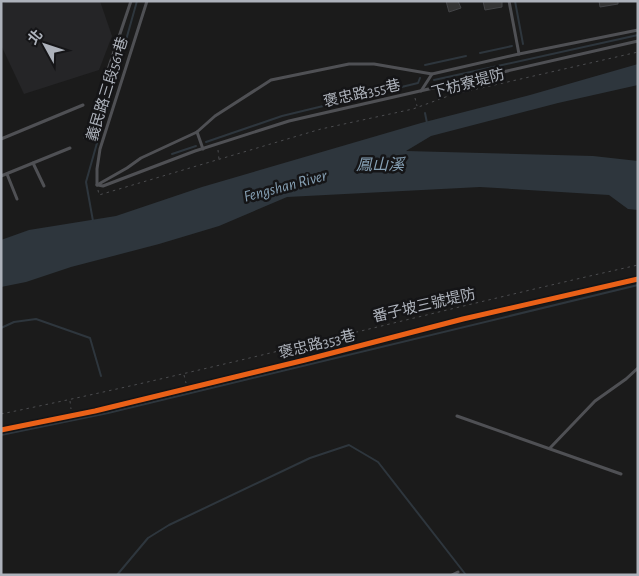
<svg xmlns="http://www.w3.org/2000/svg" width="639" height="576" font-family="'Alegreya Sans','Noto Sans TC',sans-serif">
<style>
.built{fill:#252527}
.water{fill:#2e363d}
.lines{fill:none;stroke-linecap:round;stroke-linejoin:round}
.stream{stroke:#2e363d;stroke-width:2}
.building{fill:#333;stroke:#434447}
.path{stroke:#4b4c4f;stroke-width:1;stroke-dasharray:2.5 4;stroke-linecap:butt}
.service{stroke:#4f5054;stroke-width:3}
.minor{stroke:#4f5054;stroke-width:5.5}
.cycleway-casing{stroke:#151517;stroke-width:8}
.cycleway{stroke:#ea6118;stroke-width:5}
.labels{text-anchor:middle;stroke-width:5;stroke-linejoin:round;paint-order:stroke}
.street-label{font-size:15px;fill:#adb2bb;stroke:#151517}
.water-label{font-size:16px;font-style:italic;fill:#86a0b4;stroke:#151517}
</style>
<rect width="100%" height="100%" fill="#1b1b1b"/>
<polygon class="built" points="8,1 100,1 112,36 99,70 24,94 1,45 1,4"/>
<polygon class="water" points="638,64 638,85 558,103 431,136 406,151 593,156 638,161 638,210 628,209 609,195 480,187 287,197 219,226 159,244 71,267 26,282 1,287 1,240 29,230 116,216 202,187 421,123 530,95"/>
<g class="lines">
<g class="stream">
<polyline points="515,1 523,44"/>
<polyline points="480,53 512,46"/>
<polyline points="425,65 466,56"/>
<polyline points="434,80 638,35"/>
<polyline points="425,113 427,123"/>
<polyline points="206,142 282,116 418,83 420,78"/>
<polyline points="172,154 196,146"/>
<polyline points="93,221 86,182 137,1"/>
<polyline points="1,328 14,322 36,319 90,338 101,376"/>
<polyline points="1,435 108,413 638,285"/>
<polyline points="117,575 148,538 169,525 310,458 349,445 378,462 466,575"/>
</g>
</g>
<g class="building">
<polygon points="446,1 458,1 461,8 449,12"/>
<polygon points="483,1 502,1 502,7 485,10"/>
<polygon points="599,1 618,1 618,4 600,7"/>
</g>
<g class="lines">
<g class="path">
<polyline points="415,98 417,106"/>
<polyline points="218,150 219,159"/>
<polyline points="98,190 99,195 321,129 413,109 451,95 638,52"/>
<polyline points="302,346 303,354"/>
<polyline points="184,375 186,383"/>
<polyline points="70,401 71,409"/>
<path d="M1,414C215,370 425,313 638,265"/>
</g>
<g class="service">
<polyline points="509,1 519,54"/>
<polyline points="421,91 432,74"/>
<polyline points="197,132 203,149"/>
<polyline points="85,138 131,1"/>
<polyline points="1,139 83,105"/>
<polyline points="33,163 44,186"/>
<polyline points="7,174 17,199"/>
<polyline points="1,176 70,148"/>
<polyline points="97,185 127,168 141,158 197,132 215,116 271,80 349,64 374,64 432,74 519,54 638,30"/>
<polyline points="97,185 97,169 100,149 147,1"/>
<polyline points="98,185 103,186 195,151 289,121 638,41"/>
<polyline points="457,416 621,474"/>
<polyline points="550,448 595,401 626,379 638,368"/>
<polyline points="452,575 458,572"/>
</g>
<polyline class="minor" points="1,430 95,411 305,360 463,319 638,279"/>
<defs>
<polyline id="cycleway" points="1,430 95,411 305,360 463,319 638,279"/>
</defs>
<use href="#cycleway" class="cycleway-casing"/>
<use href="#cycleway" class="cycleway"/>
</g>
<g class="labels">
<g class="street-label">
<text transform="translate(468 83) rotate(-15)" y="5">下枋寮堤防</text>
<text transform="translate(107 89) rotate(-73)" y="5">義民路三段561巷</text>
<text transform="translate(362 93) rotate(-13)" y="5">褒忠路355巷</text>
<text transform="translate(424 305) rotate(-13)" y="5">番子坡三號堤防</text>
<text transform="translate(317 344) rotate(-14)" y="5">褒忠路353巷</text>
</g>
<g class="water-label">
<text x="380" y="170">鳳山溪</text>
<text transform="translate(285 185) rotate(-15)" y="6">Fengshan River</text>
</g>
</g>
<rect width="639" height="576" fill="none" stroke="#adb2bb" stroke-width="5"/>
<g transform="translate(45 45) rotate(310)" stroke="#151517" stroke-width="4" paint-order="stroke">
<path d="M0-4L9 19L0 12L-9 19Z" fill="#adb2bb"/>
<text y="-8" font-size="14" font-weight="bold" text-anchor="middle" fill="#adb2bb">北</text>
</g>
</svg>
